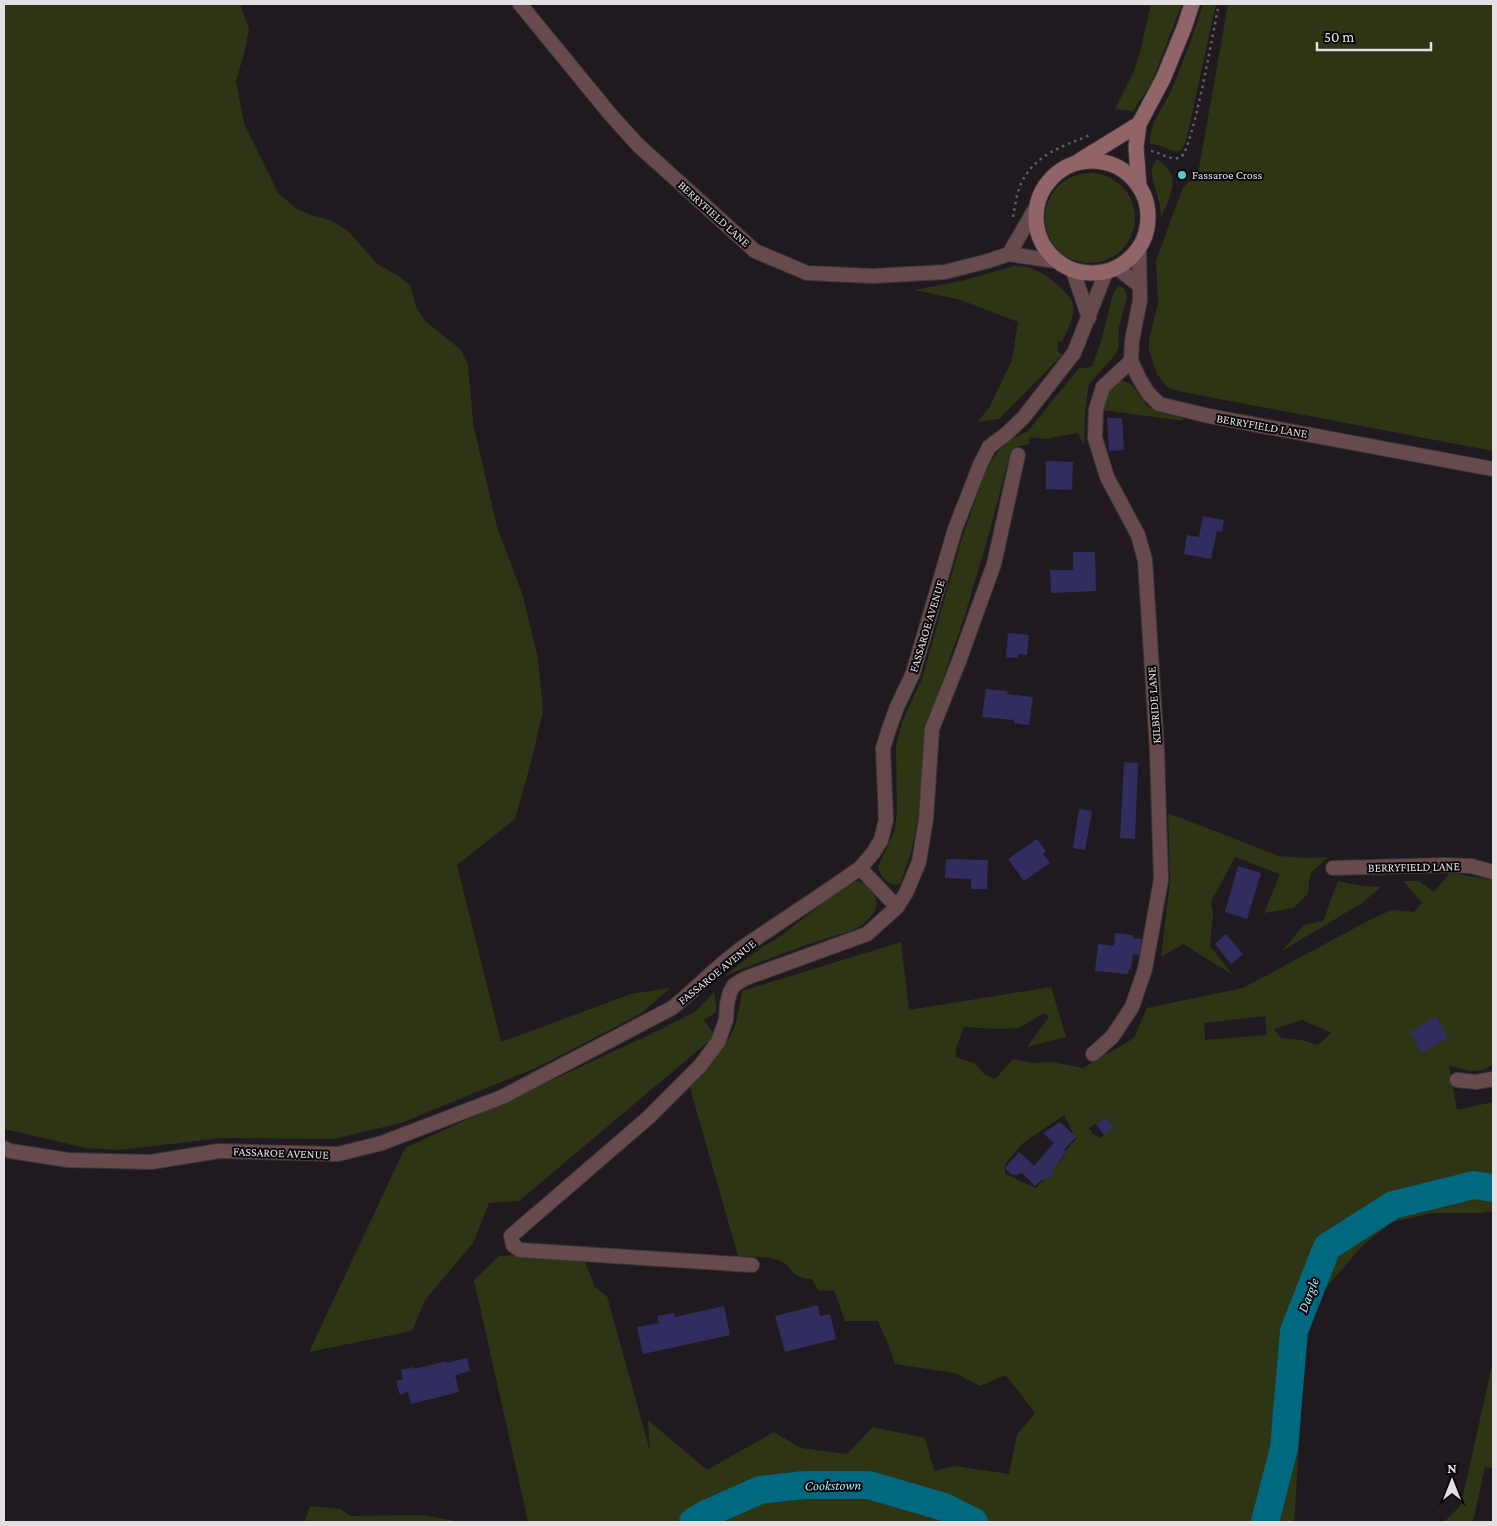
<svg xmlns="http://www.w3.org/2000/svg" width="1497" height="1526" font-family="'Crimson Pro',serif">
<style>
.green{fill:#2d3514;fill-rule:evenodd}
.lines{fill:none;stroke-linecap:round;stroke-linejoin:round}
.river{stroke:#00687f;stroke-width:28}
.building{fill:#312d5f}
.street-casing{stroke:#3b363b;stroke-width:16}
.secondary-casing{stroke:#3b363b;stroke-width:17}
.path{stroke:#655f65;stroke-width:2.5;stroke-dasharray:2.5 4;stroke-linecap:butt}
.street{stroke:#674a4c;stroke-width:14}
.secondary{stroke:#916467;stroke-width:15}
.poi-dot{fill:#54cdc8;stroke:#080608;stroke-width:2}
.labels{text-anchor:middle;stroke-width:4;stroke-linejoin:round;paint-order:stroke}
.poi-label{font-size:12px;fill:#e3dfe3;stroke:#080608;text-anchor:start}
.street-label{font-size:12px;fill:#e3dfe3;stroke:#080608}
.water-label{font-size:14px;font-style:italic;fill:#a3e3f8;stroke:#080608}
</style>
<rect width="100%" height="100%" fill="#201a20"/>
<g class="green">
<polygon points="4,4 240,4 249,29 244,54 236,81 244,123 278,193 297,209 311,215 332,221 349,232 377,264 397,275 410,285 416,307 425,321 460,349 468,364 473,423 497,527 523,596 538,659 543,711 531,762 515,819 457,865 501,1042 631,994 670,988 642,1013 538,1067 401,1123 333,1139 222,1138 119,1150 86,1148 4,1129"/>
<polygon points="1151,4 1182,4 1151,84 1133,111 1115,109 1134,71 1140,52"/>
<path d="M1203,4H1216L1186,141L1181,150L1176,152L1158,145L1150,144C1149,124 1163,108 1171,91C1183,63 1194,33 1203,4Z"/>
<polygon points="1228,4 1493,4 1493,451 1183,392 1168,388 1157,374 1149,351 1149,340 1158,303 1156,261 1183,187 1198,174"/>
<path d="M1157,159C1183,176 1171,194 1161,218C1161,201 1154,189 1152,174C1151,168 1154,163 1157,159Z"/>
<circle cx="1090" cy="218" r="45"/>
<path d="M1014,266C1020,266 1028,267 1033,269C1044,273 1072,293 1073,305C1075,318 1067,330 1062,342L1058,341V351L1062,355L999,419L977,422L989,408L1012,360L1018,322L961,300L915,290L961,281Z"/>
<path d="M1118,286L1122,287L1125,290L1127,298L1119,327L1118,349L1114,356L1089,384L1085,410L1084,446L1078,433L1045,439L1029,437V444L1016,447L1010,454L989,534L964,618L927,724L924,747L919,812L912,849L901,882L898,885C887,885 881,877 878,867L894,832L897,814L896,747L902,722L922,679L961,541L986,470L999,450L1010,440L1028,431L1079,368H1087L1092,366L1101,342L1113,294Z"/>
<path d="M1120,381C1136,381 1138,398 1149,407C1158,414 1172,415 1183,418V421L1103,410C1106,398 1109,388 1120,381Z"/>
<polygon points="1168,813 1279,856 1307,858 1328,857 1310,874 1308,894 1293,908 1264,913 1280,874 1235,857 1211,902 1213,914 1210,946 1233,975 1183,944 1161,957 1170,882"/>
<path d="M1450,873L1493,880V1064C1478,1076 1465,1069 1449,1066L1457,1110L1493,1102V1211L1481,1213H1432L1392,1222L1363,1245L1324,1290L1301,1349L1302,1399L1294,1522H528L474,1280L499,1256L515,1255L578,1258L585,1262L595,1287L607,1296L650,1451L648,1420L707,1470L774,1432L801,1448L847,1454L873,1427L925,1438L934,1471L954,1466L1009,1474L1017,1435L1035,1413L1006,1375L980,1386L955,1373L895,1364L889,1346L878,1321H845L834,1290L825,1291L818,1290L812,1279C788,1278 794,1265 778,1260C766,1256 751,1257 738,1256L690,1088C705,1069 729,1046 736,1022C739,1012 740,1001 742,991L901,942L909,1010L1051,987L1066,1037L1027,1047L1049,1017L1044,1013L1019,1028L997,1029L964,1027L956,1048V1057L976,1064L984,1074L995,1079L1013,1059L1033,1063L1052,1062L1083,1068L1134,1038L1147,1008L1243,988L1368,921L1391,910L1414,912L1422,903L1403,881H1419L1434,892ZM1265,1016L1267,1035L1205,1040L1204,1023ZM1302,1020L1330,1032L1331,1033L1318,1045L1301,1040L1281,1038L1274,1029ZM1064,1115L1076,1139L1068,1148L1063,1158L1036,1188L1005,1174V1164L1023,1143ZM1105,1117L1113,1127L1101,1138L1093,1134L1089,1128Z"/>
<path d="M857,881C865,883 870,888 874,895C882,907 870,919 860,926C850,933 822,939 809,944C780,954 752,965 723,977L755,952L782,935L837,892Z"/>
<polygon points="1338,881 1363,886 1381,887 1362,903 1282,951 1304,925 1323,921"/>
<polygon points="714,992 716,1004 716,1012 704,1020 715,1036 519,1201 489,1203 473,1243 425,1300 412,1331 309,1352 405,1148 647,1036 695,1012"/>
<polygon points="1493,1361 1493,1463 1492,1468 1485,1467 1473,1522 1444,1522 1461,1505"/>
<polygon points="310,1506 340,1509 350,1516 422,1515 461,1522 305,1522"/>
</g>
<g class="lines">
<g class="river">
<polyline points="693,1522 706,1514 760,1490 804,1485 869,1485 944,1507 974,1522"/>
<polyline points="1265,1522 1284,1448 1294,1331 1327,1247 1393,1205 1474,1185 1493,1188"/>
</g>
</g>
<g class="building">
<polygon points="1107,418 1122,418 1124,450 1109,451"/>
<polygon points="1046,461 1073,462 1072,490 1046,489"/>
<polygon points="1203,516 1224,520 1222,532 1217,531 1211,559 1184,554 1187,535 1199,537"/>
<polygon points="1073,552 1095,552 1096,591 1051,593 1050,570 1073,570"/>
<polygon points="1008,633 1029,635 1027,655 1018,654 1018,658 1006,657"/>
<polygon points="986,689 1008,691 1007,694 1033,697 1029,725 1014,723 1014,720 982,717"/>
<polygon points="1124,762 1138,763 1135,839 1120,838"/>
<polygon points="1079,809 1092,811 1085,850 1073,848"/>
<polygon points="1037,839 1046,851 1043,854 1050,863 1024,881 1008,859"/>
<polygon points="946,859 988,860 987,889 971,889 971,879 945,878"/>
<polygon points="1238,866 1261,873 1247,919 1225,912"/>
<polygon points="1115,933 1133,935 1133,938 1142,939 1139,955 1133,954 1131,969 1129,969 1128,974 1095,971 1098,944 1114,946"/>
<polygon points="1226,934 1243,954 1231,964 1215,944"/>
<polygon points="1436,1016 1448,1037 1422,1053 1410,1032"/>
<polygon points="1105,1117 1114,1127 1104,1135 1096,1124"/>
<polygon points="1060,1122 1076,1137 1064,1150 1066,1151 1062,1158 1052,1171 1054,1176 1042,1180 1035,1186 1022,1173 1016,1175 1011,1174 1005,1168 1019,1152 1034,1166 1054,1143 1043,1133"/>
<polygon points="818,1305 820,1316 830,1314 836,1339 785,1352 775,1316"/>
<polygon points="724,1306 730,1335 643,1354 637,1327 659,1323 657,1316 674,1313 675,1317"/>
<polygon points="467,1358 470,1371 455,1375 459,1392 411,1404 408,1392 400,1395 396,1381 403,1379 401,1370 414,1367 414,1369 447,1361 447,1363"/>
</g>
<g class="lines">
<defs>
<g id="street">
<polyline points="520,4 610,114 638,145 755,251 807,273 873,276 945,272 988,261 1009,254 1055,261"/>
<polyline points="1139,249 1140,300 1132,341 1131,361 1139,378 1148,393 1159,404 1209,416 1493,469"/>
<polyline points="1009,254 1035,209"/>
<polyline points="1117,268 1139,285"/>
<polyline points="1073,271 1089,318"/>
<polyline points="860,868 897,907"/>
<polyline points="1333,868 1445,865 1471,866 1493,872"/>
<polyline points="1093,1054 1112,1037 1132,1007 1145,969 1161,880 1157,750 1145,560 1138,535 1107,477 1095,438 1096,409 1103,387 1131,361"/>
<polyline points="1457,1080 1476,1082 1493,1079"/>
<path d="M4,1148L10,1151L68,1160L151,1162L219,1151L338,1154L382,1143L502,1097L672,1008C696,989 717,966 742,948C781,921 821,896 860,868L873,853L881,840L886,820L883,748L889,729L897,707L913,673L955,529L980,465L989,447L1006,434L1023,418L1074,353L1106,272"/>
<polyline points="752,1265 520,1250 513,1245 511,1236 649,1117 700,1066 718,1042 726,1020 727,1004 730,992 734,985 746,978 867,934 897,907 906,893 919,862 926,819 932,729 959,661 994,564 1018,455"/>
</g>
<g id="secondary">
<circle cx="1092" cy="217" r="56"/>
<polyline points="1079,161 1139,124"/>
<polyline points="1139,187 1136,147 1139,124 1163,79 1184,28 1192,4"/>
</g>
</defs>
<use href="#street" class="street-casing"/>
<use href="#secondary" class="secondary-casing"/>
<g class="path">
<path d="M1151,151C1161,152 1171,162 1181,157C1193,149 1214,26 1219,4"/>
<path d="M1013,217C1015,207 1016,196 1020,186C1033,155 1061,147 1090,135"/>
</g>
<use href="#street" class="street"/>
<use href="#secondary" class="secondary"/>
</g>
<circle class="poi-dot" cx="1182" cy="175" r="5"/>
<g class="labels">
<g class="poi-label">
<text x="1192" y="179">Fassaroe Cross</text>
</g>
<g class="street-label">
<text transform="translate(714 214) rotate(42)" y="4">BERRYFIELD LANE</text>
<text transform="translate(1262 426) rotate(10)" y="4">BERRYFIELD LANE</text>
<text transform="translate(927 626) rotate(-73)" y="4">FASSAROE AVENUE</text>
<text transform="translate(1154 705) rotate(-94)" y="4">KILBRIDE LANE</text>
<text transform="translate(1414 867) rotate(-1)" y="4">BERRYFIELD LANE</text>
<text transform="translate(717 972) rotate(-39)" y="4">FASSAROE AVENUE</text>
<text transform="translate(281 1153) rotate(2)" y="4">FASSAROE AVENUE</text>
</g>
<g class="water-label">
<text transform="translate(1308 1295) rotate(-69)" y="5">Dargle</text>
<text transform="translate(833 1485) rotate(-1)" y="5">Cookstown</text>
</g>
</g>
<rect width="1497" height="1526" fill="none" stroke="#e3dfe3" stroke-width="10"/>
<g transform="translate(1452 1481)" stroke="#080608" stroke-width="4" paint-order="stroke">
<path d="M0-4L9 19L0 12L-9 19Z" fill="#e3dfe3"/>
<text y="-8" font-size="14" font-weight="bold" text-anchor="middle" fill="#e3dfe3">N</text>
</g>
<path d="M1317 42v8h114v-8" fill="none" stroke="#e3dfe3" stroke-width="2.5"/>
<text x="1324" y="42" font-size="15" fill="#e3dfe3" stroke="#080608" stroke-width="4" paint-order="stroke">50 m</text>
</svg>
